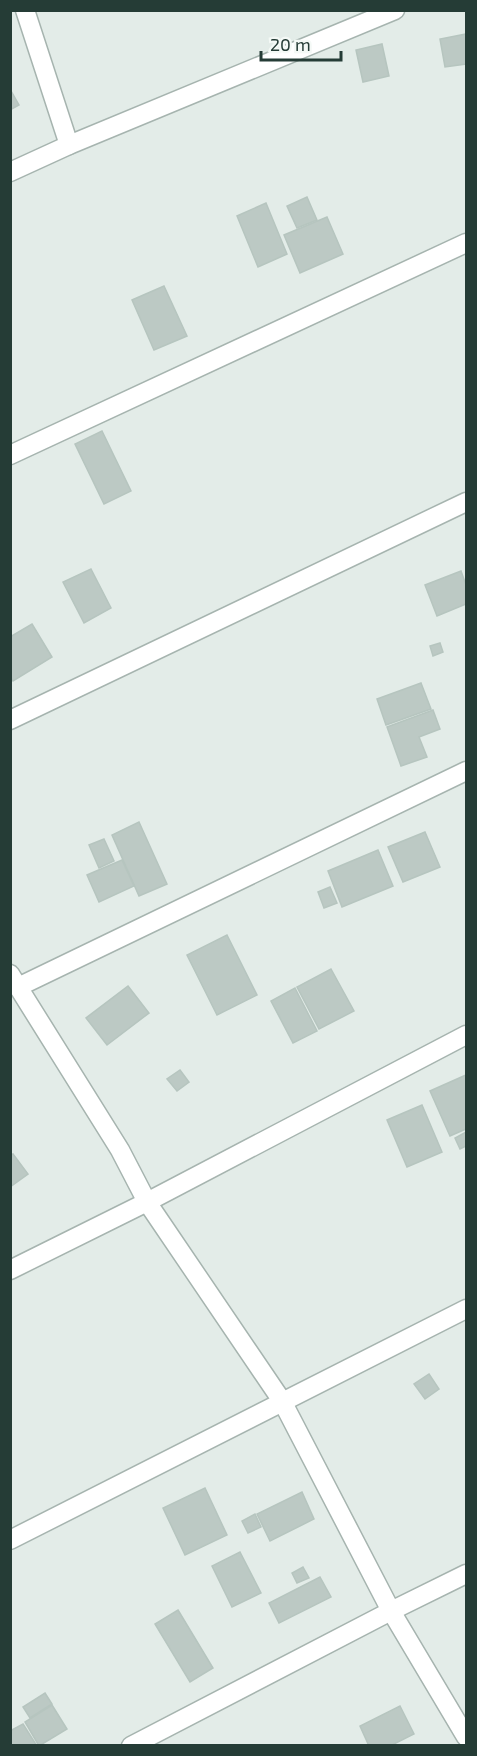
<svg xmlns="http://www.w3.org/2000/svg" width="477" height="1756" font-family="'Exo 2',sans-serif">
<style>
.building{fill:#bcc9c4;stroke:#b6c5bf;stroke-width:1.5}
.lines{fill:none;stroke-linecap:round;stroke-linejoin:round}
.minor-casing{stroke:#a6b4af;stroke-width:21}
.minor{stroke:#fff;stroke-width:18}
</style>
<rect width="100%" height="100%" fill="#e3ece8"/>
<g class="building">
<polygon points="466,34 466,64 445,67 440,39"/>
<polygon points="382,44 389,76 363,82 356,50"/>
<polygon points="10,89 19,105 10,110"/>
<polygon points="307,197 317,220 297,228 287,206"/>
<polygon points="266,203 287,254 258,267 237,216"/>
<polygon points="327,217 343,254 300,273 284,235"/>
<polygon points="164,286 187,336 154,350 132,300"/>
<polygon points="102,431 131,491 104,504 75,444"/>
<polygon points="91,569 111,608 84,623 63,582"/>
<polygon points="461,571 466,585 466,604 437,616 425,585"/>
<polygon points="32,624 52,657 13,681 10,676 10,637"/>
<polygon points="440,643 443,652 433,656 430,646"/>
<polygon points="421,683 431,709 386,725 377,699"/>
<polygon points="433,710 440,729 419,737 427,757 401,766 387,727"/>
<polygon points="139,822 167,884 139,896 112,835"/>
<polygon points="425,832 440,867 403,882 388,847"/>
<polygon points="104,839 114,861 99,868 89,845"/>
<polygon points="378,850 393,886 342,907 328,871"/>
<polygon points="122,860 134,886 99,902 87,875"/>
<polygon points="330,887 337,903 324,908 318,892"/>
<polygon points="227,935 257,995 217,1015 187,955"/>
<polygon points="331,969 354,1011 319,1029 297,987"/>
<polygon points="128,986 149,1013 107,1045 86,1018"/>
<polygon points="295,988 317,1031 293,1043 271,1001"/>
<polygon points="180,1070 189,1082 177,1091 167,1079"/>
<polygon points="466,1075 466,1129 450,1136 430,1091"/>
<polygon points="422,1105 442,1152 407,1167 387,1120"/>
<polygon points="466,1132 466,1146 460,1149 455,1138"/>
<polygon points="13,1154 28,1174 10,1187 10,1155"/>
<polygon points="429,1374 439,1389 425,1399 414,1384"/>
<polygon points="205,1488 227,1535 185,1555 163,1508"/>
<polygon points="302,1492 314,1519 270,1541 257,1514"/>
<polygon points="255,1514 261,1527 248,1533 242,1521"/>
<polygon points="240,1552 261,1593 232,1607 212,1566"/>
<polygon points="303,1567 309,1578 297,1583 292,1573"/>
<polygon points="320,1577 331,1597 279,1623 269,1603"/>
<polygon points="178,1610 213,1668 190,1682 155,1624"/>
<polygon points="45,1693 52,1704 30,1718 23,1707"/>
<polygon points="52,1705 67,1729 39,1746 25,1722"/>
<polygon points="400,1706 414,1734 390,1746 369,1746 360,1726"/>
<polygon points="23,1724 37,1746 10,1746 10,1731"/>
</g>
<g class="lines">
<defs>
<g id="minor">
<polyline points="25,10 69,145"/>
<polyline points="10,172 69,145 395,10"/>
<polyline points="10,455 466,243"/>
<polyline points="10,720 466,502"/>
<polyline points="10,974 120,1150 147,1202 282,1401 391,1611 466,1737"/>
<polyline points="18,987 466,771"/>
<polyline points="10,1270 147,1202 466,1035"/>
<polyline points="10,1540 466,1309"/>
<polyline points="131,1746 391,1611 466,1574"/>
</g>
</defs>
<use href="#minor" class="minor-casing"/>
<use href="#minor" class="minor"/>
</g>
<rect width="477" height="1756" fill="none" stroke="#253c36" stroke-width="24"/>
<path d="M261 51v9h80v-9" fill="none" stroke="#253c36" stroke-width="3"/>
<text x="270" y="51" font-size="18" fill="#253c36" stroke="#f4f9f6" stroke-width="4.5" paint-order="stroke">20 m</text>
</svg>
